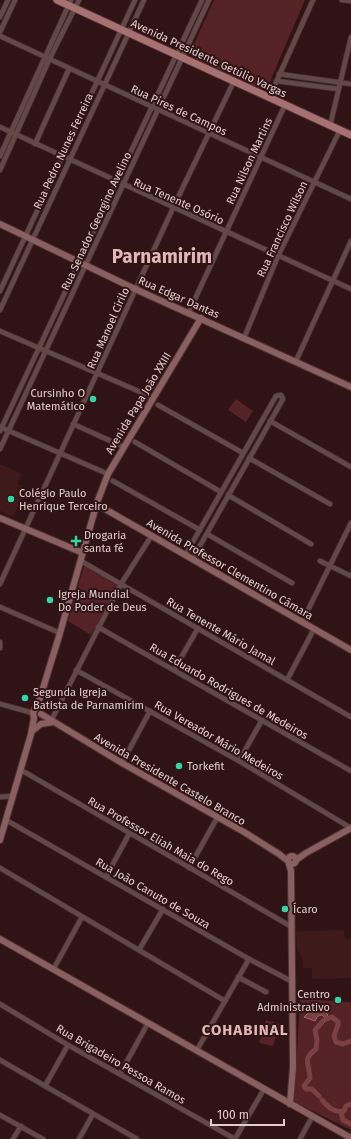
<svg xmlns="http://www.w3.org/2000/svg" width="351" height="1139" font-family="'Fira Sans',sans-serif">
<style>
.built{fill:#3e1a1b}
.green{fill:#552225}
.water{fill:#7b4041;stroke:#9a6a6b}
.lines{fill:none;stroke-linecap:round;stroke-linejoin:round}
.canal{stroke:#7b4041;stroke-width:5}
.street-casing{stroke:#4c3132;stroke-width:6}
.secondary-casing{stroke:#4c3132;stroke-width:8}
.primary-casing{stroke:#4c3132;stroke-width:9}
.street{stroke:#624847;stroke-width:4.5}
.secondary{stroke:#895f5f;stroke-width:6}
.primary{stroke:#a77171;stroke-width:7}
.poi-dot{fill:#33d4a8;stroke:#301314;stroke-width:1.5}
.labels{text-anchor:middle;stroke-width:4;stroke-linejoin:round;paint-order:stroke}
.street-label{font-size:11px;fill:#e2cdcd;stroke:#301314}
.poi-label{font-size:11px;fill:#e2cdcd;stroke:#301314;text-anchor:start}
.district-label{font-size:15px;font-weight:bold;letter-spacing:1px;fill:#e1b8b8;stroke:#301314}
.town-label{font-size:19px;font-weight:bold;fill:#e1b8b8;stroke:#301314}
</style>
<rect width="100%" height="100%" fill="#301314"/>
<g class="built">
<polygon points="0,464 22,474 17,484 26,488 13,517 0,511"/>
<polygon points="344,930 345,939 351,939 351,978 312,979 312,968 303,968 303,959 297,949 296,931"/>
</g>
<g class="green">
<polygon points="214,0 305,0 265,93 223,73 223,72 189,55"/>
<polygon points="236,399 253,411 246,422 228,410"/>
<polygon points="84,566 118,586 91,635 68,621"/>
<polygon points="300,999 351,1002 351,1130 294,1102"/>
<polygon points="266,1020 280,1024 273,1046 259,1043"/>
</g>
<polygon class="water" points="324,1005 328,1017 326,1019 322,1015 318,1016 315,1021 304,1017 312,1009 317,1010"/>
<g class="lines">
<g class="canal">
<path d="M319,1096L312,1089H306L304,1086L310,1078C309,1062 302,1060 316,1049L317,1040L315,1030L324,1020L332,1017L338,1022V1025L334,1036L336,1042L343,1044L351,1041"/>
<path d="M322,1100C328,1107 334,1113 344,1111L346,1106L351,1104"/>
<polyline points="341,1112 343,1120 351,1124"/>
</g>
<defs>
<g id="street">
<polyline points="342,0 351,1"/>
<polyline points="0,17 8,0"/>
<polyline points="0,32 15,0"/>
<polyline points="0,36 351,199"/>
<polyline points="279,74 351,84"/>
<polyline points="277,81 338,89"/>
<polyline points="269,98 313,0"/>
<polyline points="330,126 351,37"/>
<polyline points="0,127 351,289"/>
<polyline points="35,144 69,69"/>
<polyline points="0,156 71,0"/>
<polyline points="0,170 49,60 79,0"/>
<polyline points="0,291 135,0"/>
<polyline points="0,310 144,0"/>
<polyline points="189,312 285,105"/>
<polyline points="0,331 152,397"/>
<polyline points="244,338 278,256 340,130"/>
<polyline points="296,361 351,241"/>
<polyline points="158,405 243,453"/>
<polyline points="270,421 351,467"/>
<polyline points="73,424 124,447"/>
<polyline points="0,427 108,474"/>
<polyline points="0,431 202,0"/>
<polyline points="135,442 221,492"/>
<polyline points="0,449 209,0"/>
<polyline points="249,458 330,504"/>
<polyline points="113,481 200,530"/>
<polyline points="228,495 311,544"/>
<polyline points="207,534 292,583"/>
<polyline points="186,554 276,396 281,395 283,399 193,558"/>
<polyline points="81,561 351,717"/>
<polyline points="320,561 351,576"/>
<polyline points="0,584 173,208 234,81"/>
<polyline points="0,607 60,633"/>
<polyline points="302,622 351,523"/>
<polyline points="98,627 351,771"/>
<polyline points="0,642 0,648"/>
<polyline points="76,670 239,761 351,828"/>
<polyline points="174,670 198,628"/>
<polyline points="287,680 314,629"/>
<polyline points="0,704 33,713"/>
<polyline points="51,721 121,584 152,535"/>
<polyline points="239,761 262,720"/>
<polyline points="122,763 150,711"/>
<polyline points="21,770 292,927"/>
<polyline points="0,797 13,796"/>
<polyline points="6,820 249,959 291,981"/>
<polyline points="0,868 225,1001"/>
<polyline points="189,868 217,818"/>
<polyline points="106,877 129,834"/>
<polyline points="139,950 163,909"/>
<polyline points="53,970 82,917"/>
<polyline points="238,977 266,992"/>
<polyline points="0,1004 68,1045 235,1139"/>
<polyline points="197,1050 249,959"/>
<polyline points="0,1060 137,1139"/>
<polyline points="120,1074 148,1023"/>
<polyline points="45,1086 68,1045"/>
<polyline points="0,1115 43,1139"/>
<polyline points="13,1139 21,1126"/>
<polyline points="79,1139 93,1114"/>
<polyline points="235,1139 264,1089"/>
<polyline points="300,1139 312,1117"/>
</g>
<g id="secondary">
<polyline points="0,224 135,289 351,387"/>
<polyline points="98,500 108,474 201,318"/>
<polyline points="98,505 351,650"/>
<polyline points="0,518 83,553"/>
<polyline points="41,714 122,763 244,832 279,854 288,861"/>
<polyline points="32,731 41,724 53,722"/>
<polyline points="0,840 31,734 34,718 33,713 40,698 60,633 96,506"/>
<circle cx="292" cy="860" r="4"/>
<polyline points="296,860 306,853 351,828"/>
<polyline points="289,864 291,871 293,1067 290,1104"/>
<polyline points="0,939 351,1138"/>
</g>
<polyline id="primary" points="57,0 351,135"/>
</defs>
<use href="#street" class="street-casing"/>
<use href="#secondary" class="secondary-casing"/>
<use href="#primary" class="primary-casing"/>
<use href="#street" class="street"/>
<use href="#secondary" class="secondary"/>
<use href="#primary" class="primary"/>
</g>
<g class="poi-dot">
<circle cx="93" cy="399" r="4"/>
<circle cx="11" cy="499" r="4"/>
<path d="M74 535h4v4h4v4h-4v4h-4v-4h-4v-4h4z"/>
<circle cx="50" cy="600" r="4"/>
<circle cx="25" cy="698" r="4"/>
<circle cx="179" cy="766" r="4"/>
<circle cx="285" cy="909" r="4"/>
<circle cx="338" cy="1000" r="4"/>
</g>
<g class="labels">
<g class="street-label">
<text transform="translate(209 58) rotate(25)" y="4">Avenida Presidente Getúlio Vargas</text>
<text transform="translate(179 110) rotate(25)" y="4">Rua Pires de Campos</text>
<text transform="translate(63 151) rotate(-65)" y="4">Rua Pedro Nunes Ferreira</text>
<text transform="translate(249 161) rotate(-65)" y="4">Rua Nilson Martins</text>
<text transform="translate(179 201) rotate(24)" y="4">Rua Tenente Osório</text>
<text transform="translate(96 221) rotate(-65)" y="4">Rua Senador Georgino Avelino</text>
<text transform="translate(282 229) rotate(-65)" y="4">Rua Francisco Wilson</text>
<text transform="translate(179 297) rotate(24)" y="4">Rua Edgar Dantas</text>
<text transform="translate(108 328) rotate(-66)" y="4">Rua Manoel Cirilo</text>
<text transform="translate(138 403) rotate(-59)" y="4">Avenida Papa João XXIII</text>
<text transform="translate(230 569) rotate(30)" y="4">Avenida Professor Clementino Câmara</text>
<text transform="translate(221 631) rotate(30)" y="4">Rua Tenente Mário Jamal</text>
<text transform="translate(229 691) rotate(30)" y="4">Rua Eduardo Rodrigues de Medeiros</text>
<text transform="translate(219 740) rotate(30)" y="4">Rua Vereador Mário Medeiros</text>
<text transform="translate(170 779) rotate(30)" y="4">Avenida Presidente Castelo Branco</text>
<text transform="translate(161 841) rotate(30)" y="4">Rua Professor Eliah Maia do Rego</text>
<text transform="translate(153 893) rotate(30)" y="4">Rua João Canuto de Souza</text>
<text transform="translate(121 1064) rotate(30)" y="4">Rua Brigadeiro Pessoa Ramos</text>
</g>
<g class="poi-label">
<text x="85" y="397" text-anchor="end">Cursinho O<tspan x="85" dy="13">Matemático</tspan></text>
<text x="19" y="497">Colégio Paulo<tspan x="19" dy="13">Henrique Terceiro</tspan></text>
<text x="84" y="539">Drogaria<tspan x="84" dy="13">santa fé</tspan></text>
<text x="58" y="598">Igreja Mundial<tspan x="58" dy="13">Do Poder de Deus</tspan></text>
<text x="33" y="696">Segunda Igreja<tspan x="33" dy="13">Batista de Parnamirim</tspan></text>
<text x="187" y="770">Torkefit</text>
<text x="293" y="913">Ícaro</text>
<text x="330" y="998" text-anchor="end">Centro<tspan x="330" dy="13">Administrativo</tspan></text>
</g>
<g class="district-label">
<text x="245" y="1035">COHABINAL</text>
</g>
<g class="town-label">
<text x="162" y="263">Parnamirim</text>
</g>
</g>
<path d="M211 1119v6h73v-6" fill="none" stroke="#e2cdcd" stroke-width="2"/>
<text x="217" y="1119" font-size="12" fill="#e2cdcd" stroke="#301314" stroke-width="3" paint-order="stroke">100 m</text>
</svg>
